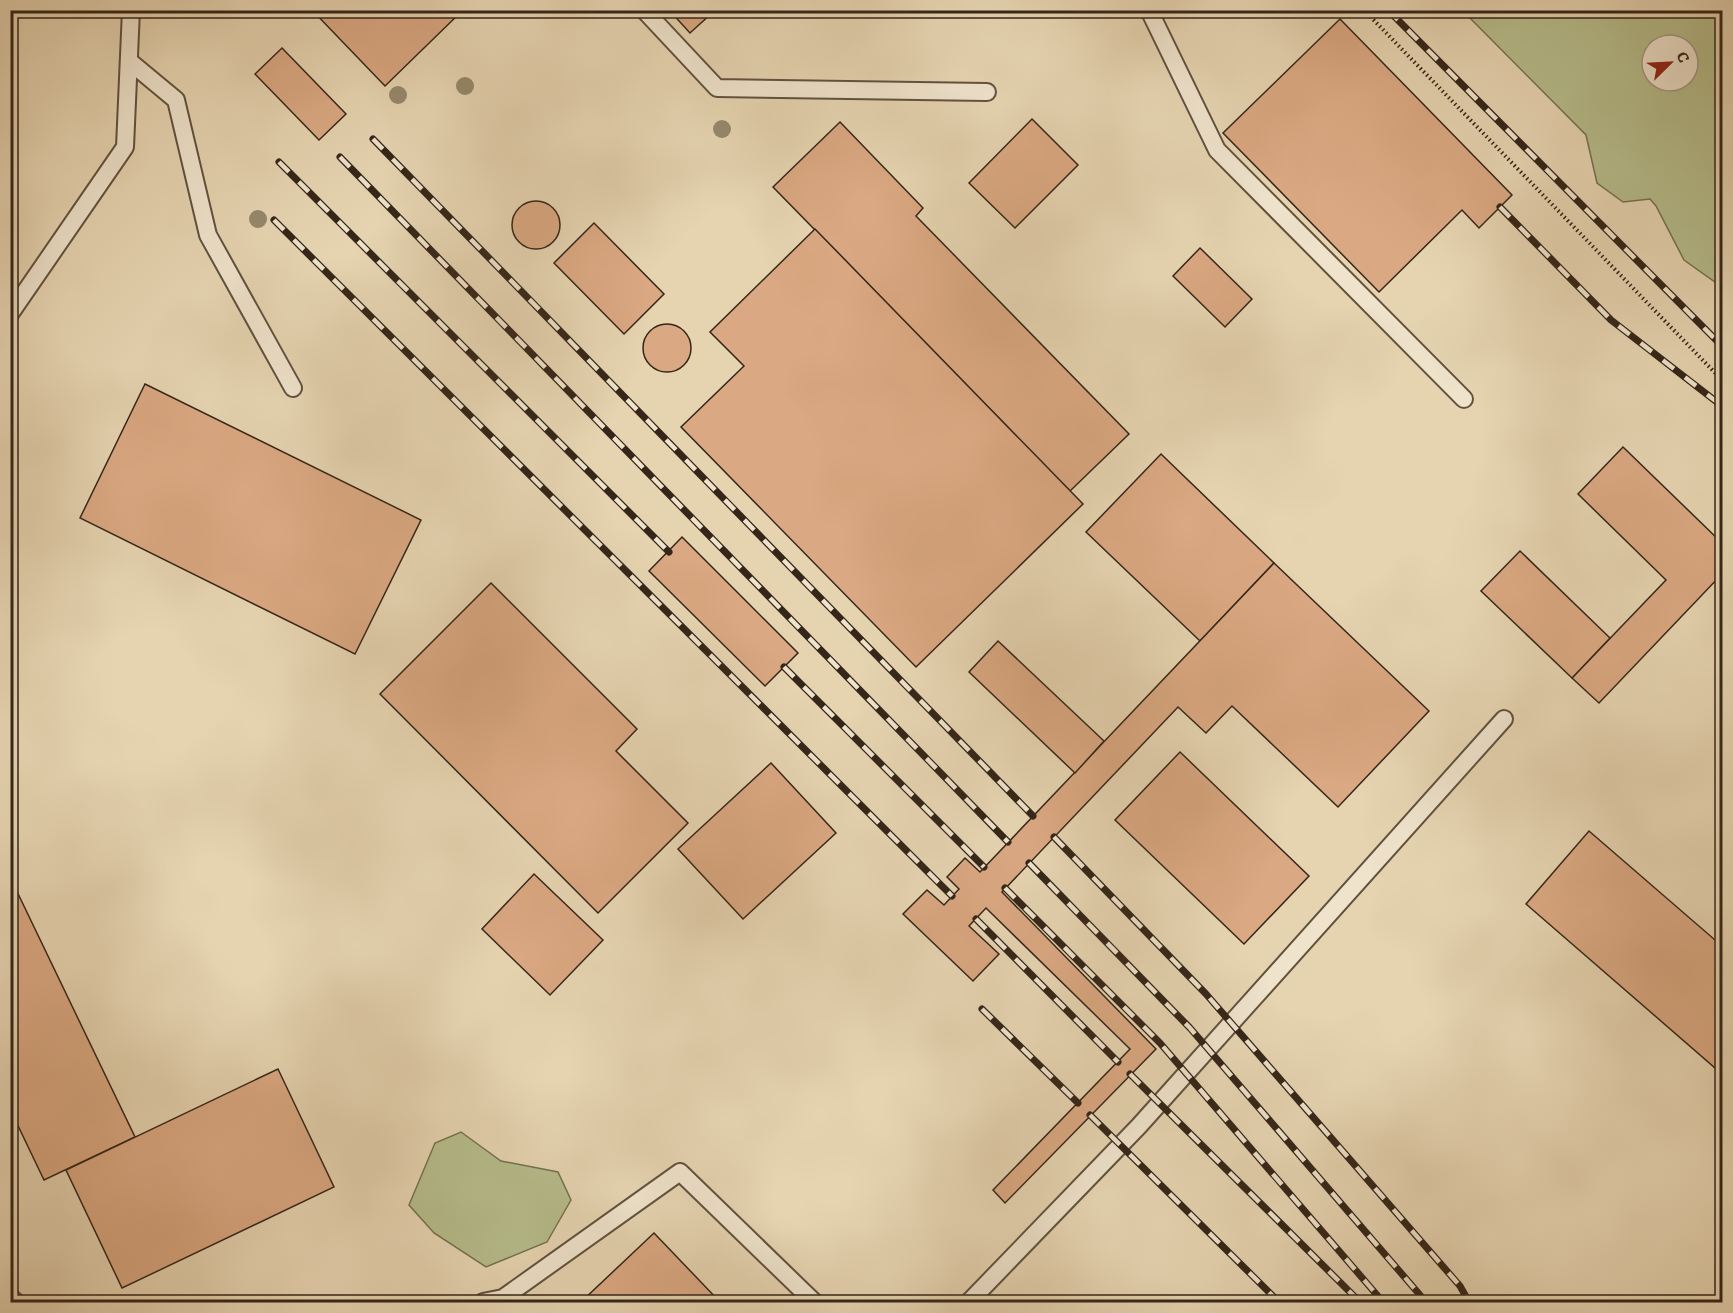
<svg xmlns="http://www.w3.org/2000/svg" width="1733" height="1313" font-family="Alegreya,serif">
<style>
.green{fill:#b6bc8b;stroke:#767152;stroke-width:1.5;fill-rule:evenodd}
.building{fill:#daa882;stroke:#352619;stroke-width:1.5}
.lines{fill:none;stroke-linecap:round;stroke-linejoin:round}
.service-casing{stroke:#61523f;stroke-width:20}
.path{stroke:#352619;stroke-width:4;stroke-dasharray:1.5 3;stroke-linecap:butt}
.service{stroke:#efe3cc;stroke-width:16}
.rail-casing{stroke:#352619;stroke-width:7}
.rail{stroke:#efe3cc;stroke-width:4.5;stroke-dasharray:14;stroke-linecap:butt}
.tree{fill:#96896d}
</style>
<rect width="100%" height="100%" fill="#e6d4b1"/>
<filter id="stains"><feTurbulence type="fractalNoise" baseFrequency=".00333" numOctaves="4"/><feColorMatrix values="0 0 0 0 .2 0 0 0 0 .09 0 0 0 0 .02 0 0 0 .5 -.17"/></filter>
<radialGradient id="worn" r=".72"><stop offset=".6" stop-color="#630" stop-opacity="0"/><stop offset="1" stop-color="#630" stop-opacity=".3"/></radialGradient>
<g class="green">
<path d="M1463,11H1722V287L1684,260L1656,206L1650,199L1623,202L1597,183L1586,135ZM1652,45H1688V81H1652Z"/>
<polygon points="461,1132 501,1161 558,1172 571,1200 547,1242 486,1267 434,1233 409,1205 435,1143"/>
</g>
<g class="building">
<polygon points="312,10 463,10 385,86"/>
<polygon points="669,10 712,10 713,12 690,33"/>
<polygon points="1340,19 1512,195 1479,228 1462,210 1379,292 1223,133"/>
<polygon points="282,48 346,114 319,140 255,74"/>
<polygon points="1032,119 1078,165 1015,228 969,183"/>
<polygon points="840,122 923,208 916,216 1129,434 1070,491 773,187"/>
<circle cx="536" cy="225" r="24"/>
<polygon points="594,223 664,294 624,334 554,263"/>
<polygon points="815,229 1083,504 916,667 681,427 744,366 710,332"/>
<polygon points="1200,248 1252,299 1225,327 1173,276"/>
<circle cx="667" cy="348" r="24"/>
<polygon points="145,384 421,520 355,654 80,518"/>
<polygon points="1623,447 1722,543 1722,574 1599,703 1572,678 1666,580 1578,494"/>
<polygon points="1161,454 1274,563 1200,641 1086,532"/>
<polygon points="682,537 798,653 765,686 649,571"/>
<polygon points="1520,551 1610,638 1572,678 1481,591"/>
<polygon points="1274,563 1429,711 1338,807 1232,706 1206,733 1178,707 1002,892 1156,1049 1005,1203 993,1190 1130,1049 986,908 969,926 999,954 973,981 903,914 927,890 944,905 959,889 947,877 965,858 980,872"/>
<polygon points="491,583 637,729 616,751 688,823 598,913 380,694"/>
<polygon points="998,641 1104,741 1075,773 969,672"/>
<polygon points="1180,752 1309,876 1244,944 1115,820"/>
<polygon points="771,763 836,833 743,919 678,849"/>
<polygon points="1589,831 1722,946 1722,1074 1526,904"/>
<polygon points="534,874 603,940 550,995 482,929"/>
<polygon points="10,877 135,1137 44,1180 10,1109"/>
<polygon points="278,1069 334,1187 122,1288 66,1170"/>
<polygon points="654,1233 720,1302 581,1302"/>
</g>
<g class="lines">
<defs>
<g id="service">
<polyline points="644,10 717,88 987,92"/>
<polyline points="1149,10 1217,150 1464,399"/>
<polyline points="129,61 176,100 208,235 293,388"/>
<polyline points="10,314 125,147 131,10"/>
<polyline points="10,1297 16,1302"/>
<polyline points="483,1302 503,1298 680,1172 814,1302"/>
<polyline points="969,1302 1139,1126 1504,719"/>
</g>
</defs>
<use href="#service" class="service-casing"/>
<polyline class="path" points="1364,10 1722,380"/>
<use href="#service" class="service"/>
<defs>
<g id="rail">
<polyline points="1388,10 1722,346"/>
<polyline points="373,139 1033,816"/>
<polyline points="340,157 1008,842"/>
<polyline points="279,162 669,552"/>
<polyline points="1500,207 1611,320 1722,406"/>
<polyline points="274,220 952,896"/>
<polyline points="784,667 984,867"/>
<polyline points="1054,837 1206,994 1460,1286 1469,1302"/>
<polyline points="1029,863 1190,1028 1426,1302"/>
<polyline points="1005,888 1160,1043 1383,1302"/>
<polyline points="976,919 1118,1062"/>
<polyline points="982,1009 1078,1103"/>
<polyline points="1130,1074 1360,1302"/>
<polyline points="1090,1115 1279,1302"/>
</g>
</defs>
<use href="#rail" class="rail-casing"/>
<use href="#rail" class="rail"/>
</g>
<g class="tree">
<circle cx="465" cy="86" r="9"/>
<circle cx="398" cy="95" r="9"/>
<circle cx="722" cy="129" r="9"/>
<circle cx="258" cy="219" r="9"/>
</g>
<rect width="1733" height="1313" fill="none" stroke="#e6d4b1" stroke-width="36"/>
<rect x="12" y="12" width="1709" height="1289" fill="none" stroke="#352619" stroke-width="3"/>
<rect x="18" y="18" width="1697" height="1277" fill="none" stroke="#352619" stroke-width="1.5"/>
<g transform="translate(1670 63) rotate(66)"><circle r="28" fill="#efe3cc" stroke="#a59784" stroke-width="1.5"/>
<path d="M0-4.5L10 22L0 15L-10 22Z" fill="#8f2418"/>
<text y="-9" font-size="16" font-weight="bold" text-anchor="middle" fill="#352619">С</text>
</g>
<rect width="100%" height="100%" filter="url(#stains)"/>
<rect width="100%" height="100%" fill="url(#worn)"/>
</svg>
